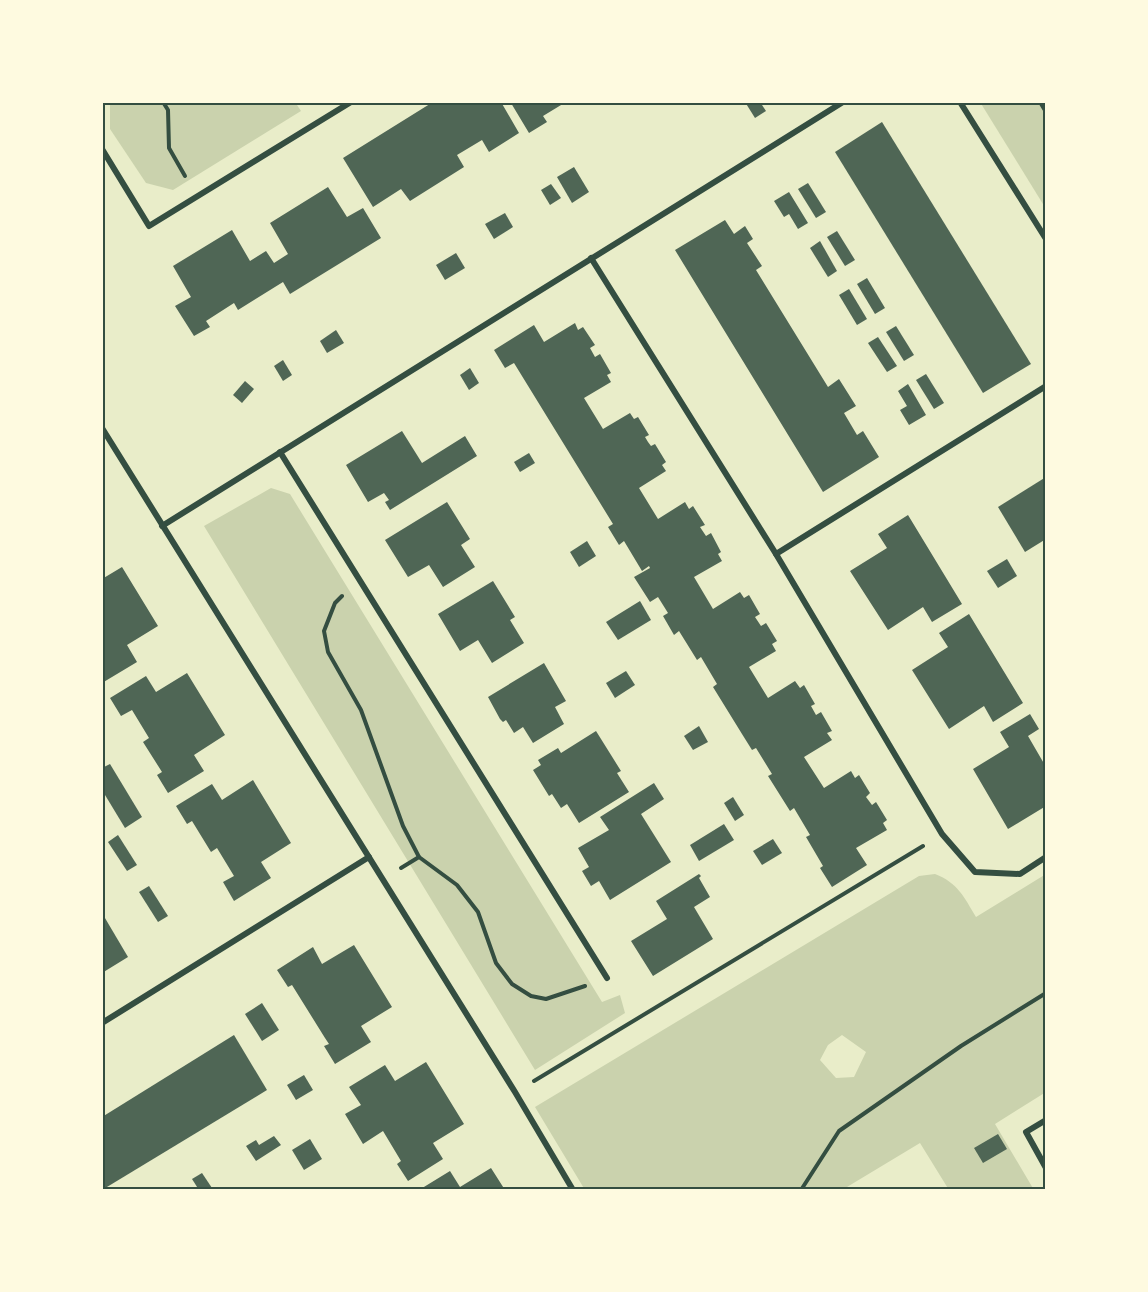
<svg xmlns="http://www.w3.org/2000/svg" width="1148" height="1292" font-family="'Libre Baskerville',serif">
<style>
.green{fill:#cad2ad;fill-rule:evenodd}
.building{fill:#4f6655}
.lines{fill:none;stroke-linecap:round;stroke-linejoin:round}
.path{stroke:#344e41;stroke-width:4}
.minor{stroke:#344e41;stroke-width:6}
.neatline{fill:none;stroke:#344e41;stroke-width:2}
</style>
<rect width="100%" height="100%" fill="#e9edc9"/>
<g class="green">
<polygon points="110,102 295,102 301,111 173,190 146,183 110,129"/>
<polygon points="980,102 1046,102 1046,209"/>
<polygon points="271,488 290,494 602,1002 620,995 625,1013 535,1070 204,526"/>
<path d="M935,874C958,883 964,897 976,917L1046,874V1092L995,1124L1034,1190H949L920,1143L842,1190H585L535,1107L919,876ZM842,1035L866,1052L854,1077L836,1078L820,1060L828,1045Z"/>
</g>
<g class="building">
<polygon points="433,102 501,102 519,133 489,152 482,140 457,155 464,167 410,201 401,189 373,207 343,158"/>
<polygon points="513,102 566,102 543,116 547,122 529,133 511,103"/>
<polygon points="745,102 760,102 766,111 755,118"/>
<polygon points="882,122 1031,364 983,393 835,152"/>
<polygon points="574,167 589,192 572,203 557,177"/>
<polygon points="808,183 826,212 816,218 798,189"/>
<polygon points="551,184 561,198 550,205 541,190"/>
<polygon points="328,187 347,217 363,208 381,238 290,294 283,282 238,310 234,303 206,321 210,327 194,336 175,306 191,297 173,266 232,230 250,261 266,251 274,263 288,254 270,223"/>
<polygon points="789,192 808,223 798,229 789,214 784,217 774,201"/>
<polygon points="505,213 513,227 494,239 485,224"/>
<polygon points="725,220 734,234 745,226 753,239 747,243 762,266 756,270 828,387 839,379 856,406 844,413 857,435 863,431 879,457 823,492 675,250"/>
<polygon points="837,231 855,260 845,266 827,237"/>
<polygon points="820,241 837,271 828,277 810,248"/>
<polygon points="456,253 465,268 445,280 436,265"/>
<polygon points="867,278 885,308 875,314 857,284"/>
<polygon points="849,289 867,319 857,325 839,295"/>
<polygon points="575,323 578,330 583,327 595,345 590,348 595,357 600,354 611,373 607,375 611,382 584,398 603,429 630,413 634,419 638,417 649,435 645,437 648,442 651,446 655,444 666,462 662,465 666,471 639,488 658,519 685,502 689,509 693,506 705,525 700,527 706,536 711,533 721,552 718,554 722,561 694,577 713,609 740,592 744,598 749,595 760,614 755,617 761,626 766,623 777,641 772,644 776,651 749,667 768,698 795,681 800,688 804,685 815,704 811,706 816,715 821,712 832,731 827,733 832,740 804,757 824,788 851,771 855,778 859,775 870,793 866,797 872,805 876,802 887,820 883,823 887,830 856,848 867,865 832,887 820,868 823,866 806,837 810,835 794,808 790,811 768,776 772,774 756,748 752,750 742,734 713,687 717,684 701,657 697,660 679,631 674,635 663,616 668,613 658,597 650,602 634,577 650,568 649,566 642,571 624,541 619,545 608,527 613,524 514,363 505,368 494,350 534,325 544,342"/>
<polygon points="896,326 914,355 904,361 886,332"/>
<polygon points="336,330 344,343 327,353 320,341"/>
<polygon points="878,337 897,366 887,372 868,343"/>
<polygon points="283,360 292,375 283,381 274,366"/>
<polygon points="470,368 479,383 469,390 460,375"/>
<polygon points="926,374 944,403 934,409 916,380"/>
<polygon points="245,381 254,389 242,403 233,395"/>
<polygon points="908,384 926,415 909,425 900,410 907,406 898,391"/>
<polygon points="402,431 422,463 465,436 477,456 390,510 385,502 389,500 384,493 368,502 346,465"/>
<polygon points="529,453 535,463 520,472 514,462"/>
<polygon points="1046,477 1046,539 1025,552 998,507"/>
<polygon points="447,502 470,539 461,545 475,567 443,587 429,565 408,577 385,540"/>
<polygon points="908,515 962,604 932,622 923,607 888,630 850,571 887,548 878,534"/>
<polygon points="587,541 596,556 579,567 570,552"/>
<polygon points="1007,559 1017,576 998,588 987,571"/>
<polygon points="122,567 158,626 127,645 137,662 102,683 102,579"/>
<polygon points="493,581 515,617 510,620 524,643 492,663 478,640 460,651 438,614"/>
<polygon points="640,601 651,620 618,640 606,622"/>
<polygon points="969,614 1023,703 993,722 984,706 949,729 912,670 948,647 939,633"/>
<polygon points="544,663 566,701 555,707 564,724 533,743 523,727 514,733 506,720 503,722 500,719 488,697"/>
<polygon points="626,671 635,685 615,698 606,683"/>
<polygon points="187,673 225,735 194,755 204,771 168,793 157,775 162,772 143,742 149,738 132,710 121,716 110,698 146,676 156,692"/>
<polygon points="1030,714 1039,729 1028,736 1046,767 1046,806 1008,829 973,769 1009,747 1000,732"/>
<polygon points="699,726 708,742 693,750 684,736"/>
<polygon points="596,731 621,771 617,773 629,792 579,823 567,804 561,808 552,794 549,796 533,770 541,765 538,760 558,748 561,753"/>
<polygon points="110,764 142,817 125,828 102,790 102,768"/>
<polygon points="253,780 291,843 261,862 271,878 234,901 223,882 234,876 217,848 211,852 192,821 187,824 176,806 212,784 222,800"/>
<polygon points="654,783 664,799 641,814 671,862 610,900 599,881 591,886 582,871 589,867 578,848 609,830 600,817"/>
<polygon points="733,797 744,815 735,821 724,803"/>
<polygon points="724,824 734,840 699,861 690,845"/>
<polygon points="118,835 137,865 127,871 108,842"/>
<polygon points="773,839 782,853 762,865 753,851"/>
<polygon points="699,874 701,876 699,878 710,897 694,907 713,939 653,976 631,941 667,919 656,901"/>
<polygon points="149,886 168,916 158,922 139,892"/>
<polygon points="102,913 128,957 102,973"/>
<polygon points="354,945 392,1007 361,1026 371,1042 335,1064 324,1046 329,1044 325,1038 292,985 288,987 277,970 313,947 322,964"/>
<polygon points="262,1003 279,1030 262,1041 245,1014"/>
<polygon points="234,1035 267,1090 102,1190 102,1117"/>
<polygon points="426,1062 464,1124 433,1143 443,1159 408,1181 397,1164 401,1161 383,1131 363,1144 345,1114 361,1105 349,1087 385,1065 395,1081"/>
<polygon points="304,1075 313,1090 296,1100 287,1085"/>
<polygon points="998,1134 1007,1149 983,1163 974,1148"/>
<polygon points="274,1136 281,1145 256,1161 246,1146 256,1140 259,1145"/>
<polygon points="310,1139 322,1159 304,1170 292,1150"/>
<polygon points="491,1168 505,1190 419,1190 450,1171 460,1187"/>
<polygon points="202,1173 212,1188 208,1190 199,1190 192,1179"/>
</g>
<g class="lines">
<g class="path">
<polyline points="163,102 168,110 169,148 185,176"/>
<polyline points="1040,102 1046,112"/>
<polyline points="342,596 335,603 324,631 328,652 361,710 403,826 419,857 457,885 478,912 496,963 512,984 531,996 546,999 585,986"/>
<polyline points="401,868 419,857"/>
<polyline points="534,1081 923,846"/>
<polyline points="801,1190 839,1131 961,1046 1046,993"/>
</g>
<g class="minor">
<polyline points="960,102 1046,239"/>
<polyline points="102,149 149,226 351,102"/>
<polyline points="591,258 776,554 942,834 975,872 1020,874 1046,857"/>
<polyline points="102,428 515,1092 573,1190"/>
<polyline points="280,452 607,978"/>
<polyline points="162,526 843,102"/>
<polyline points="776,554 1046,386"/>
<polyline points="102,1023 369,857"/>
<polyline points="1046,1120 1026,1132 1046,1168"/>
</g>
</g>
<rect width="1148" height="1292" fill="none" stroke="#fefae0" stroke-width="207"/>
<rect x="104" y="104" width="940" height="1084" class="neatline"/>
</svg>
